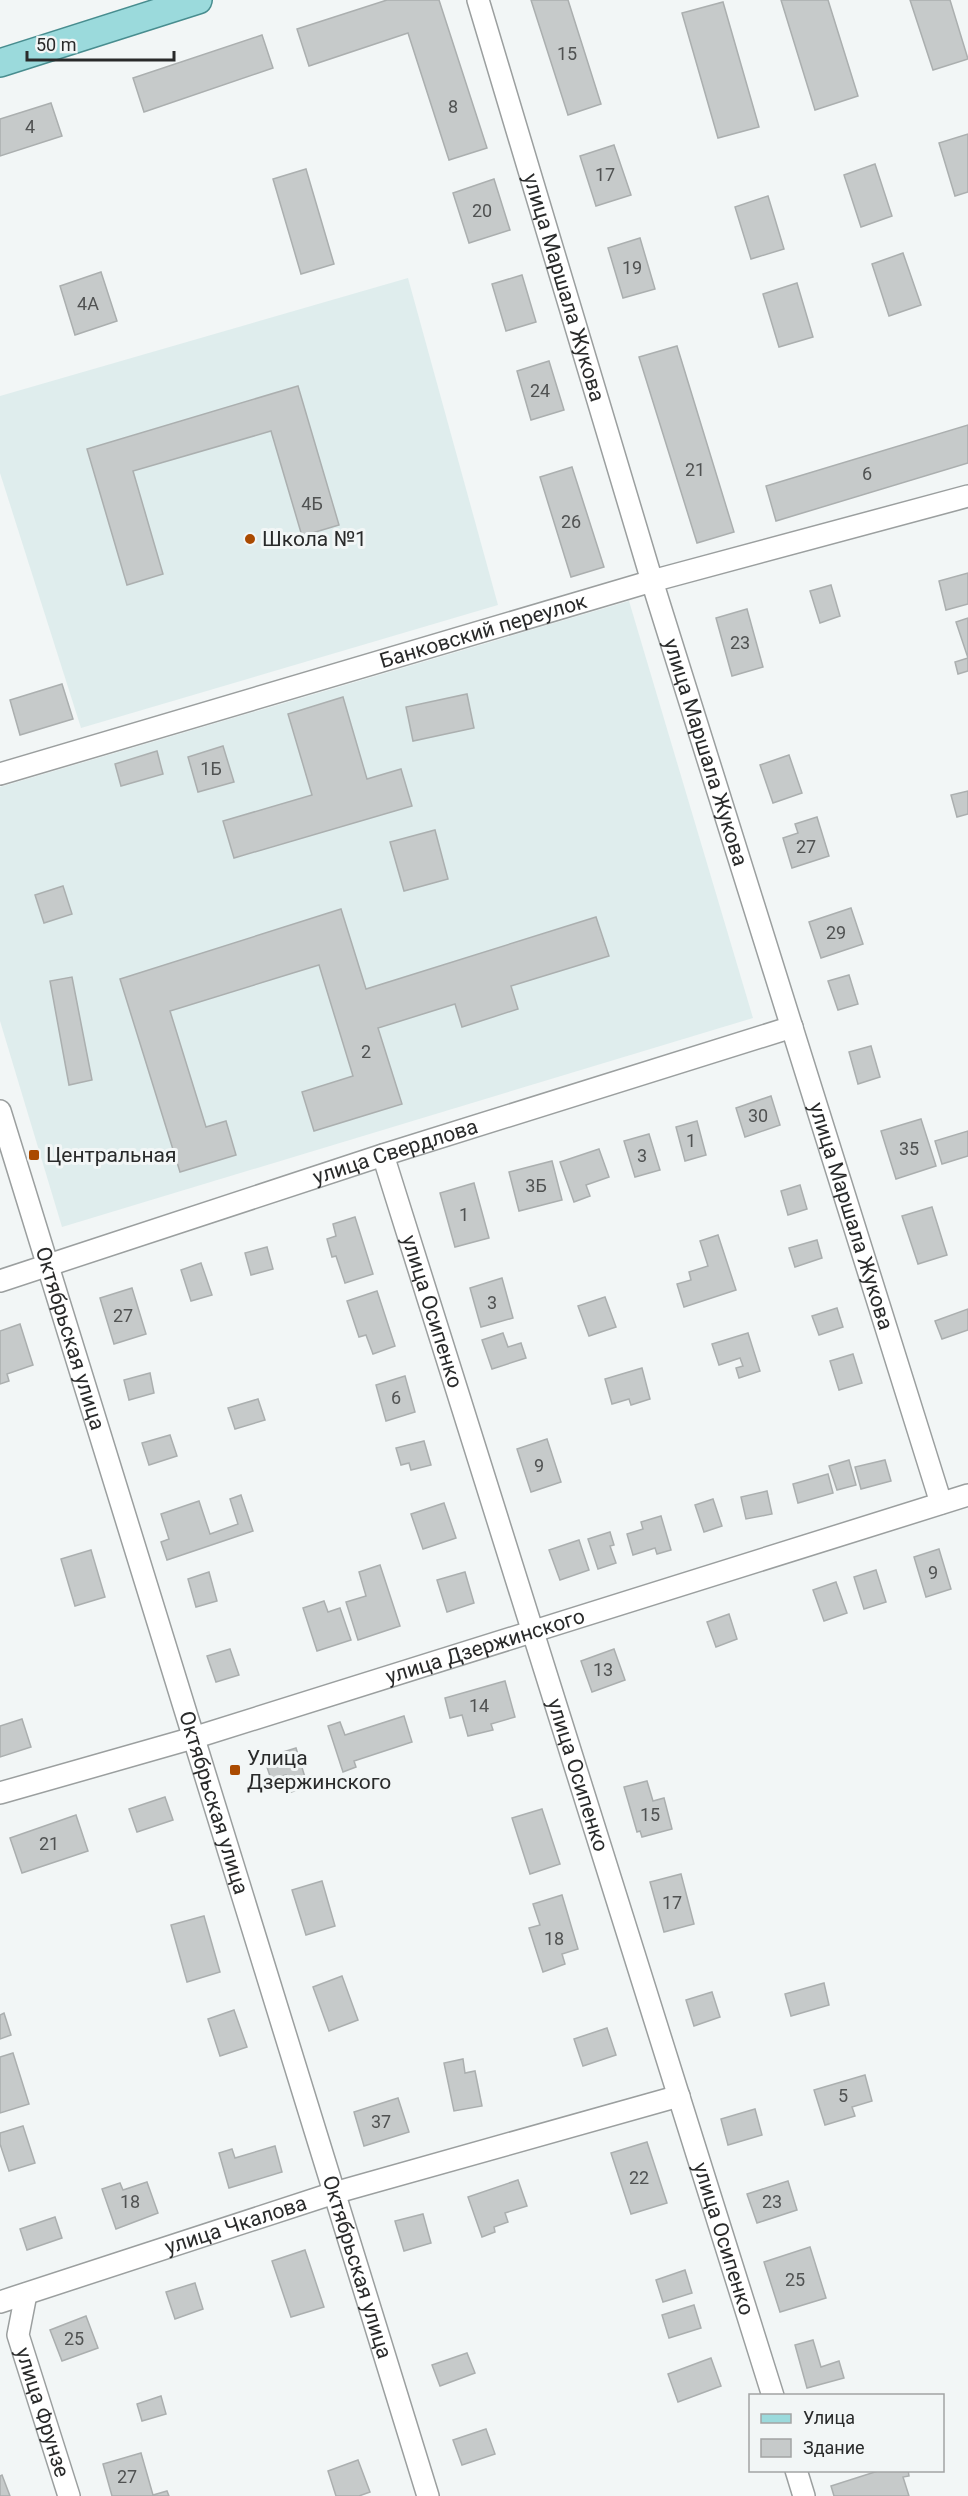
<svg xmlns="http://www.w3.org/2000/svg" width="968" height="2496" font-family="Roboto,sans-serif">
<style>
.built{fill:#dfeded}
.building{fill:#c6caca;stroke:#abafaf;stroke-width:1.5}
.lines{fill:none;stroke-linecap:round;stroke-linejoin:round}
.minor-casing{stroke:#9b9f9f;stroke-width:24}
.major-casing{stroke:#488d8f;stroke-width:30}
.minor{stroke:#fff;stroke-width:21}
.major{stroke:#9bdadc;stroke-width:27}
.poi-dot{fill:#aa4a00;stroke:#f2f6f6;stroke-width:2}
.labels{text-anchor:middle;stroke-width:6;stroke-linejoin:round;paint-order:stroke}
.number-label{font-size:18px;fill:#505252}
.street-label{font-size:21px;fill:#292a2a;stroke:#f2f6f6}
.poi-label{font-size:21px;fill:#292a2a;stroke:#f2f6f6;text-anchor:start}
</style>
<rect width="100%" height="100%" fill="#f2f6f6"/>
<g class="built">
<polygon points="408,278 498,605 81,728 0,473 0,396"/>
<polygon points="629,601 753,1018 62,1227 0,1021 0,787"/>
</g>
<g class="building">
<polygon points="387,0 439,0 487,148 449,160 408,33 309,66 297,29"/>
<polygon points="531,0 568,0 601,104 568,115"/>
<polygon points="781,0 828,0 858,96 815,110"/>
<polygon points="910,0 950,0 968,59 933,70"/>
<polygon points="723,2 759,127 718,138 682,13"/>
<polygon points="262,35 273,68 144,112 133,78"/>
<polygon points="51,103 62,136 0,156 0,119"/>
<polygon points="968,134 968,192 955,196 939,143"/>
<polygon points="614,145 631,195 596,206 580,156"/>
<polygon points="875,164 892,216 861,227 844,175"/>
<polygon points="306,169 334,264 301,274 273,179"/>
<polygon points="494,179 510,230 469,243 453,193"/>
<polygon points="768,196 784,249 751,259 735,207"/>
<polygon points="640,238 655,289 623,298 608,248"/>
<polygon points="903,253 921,305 889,316 872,264"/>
<polygon points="101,272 117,321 75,335 60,286"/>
<polygon points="522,275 536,322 506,331 492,284"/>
<polygon points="797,283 813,337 779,347 763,294"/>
<polygon points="677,346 734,532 697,543 639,357"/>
<polygon points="549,361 564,410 531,420 517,371"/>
<polygon points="298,386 339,525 302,536 271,431 133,471 163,574 127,585 87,449"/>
<polygon points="968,425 968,463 776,521 766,486"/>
<polygon points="572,467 604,567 571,577 540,477"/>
<polygon points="968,573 968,604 946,610 939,581"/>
<polygon points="831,585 840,616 820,623 810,591"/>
<polygon points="747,609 763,667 732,676 716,618"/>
<polygon points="968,618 968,671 958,674 955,662 968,658 956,622"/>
<polygon points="62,684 73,719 20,735 10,700"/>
<polygon points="467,694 474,728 413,741 406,707"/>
<polygon points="343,697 367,779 401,769 412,806 234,858 223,821 312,795 288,714"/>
<polygon points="223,746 234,782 198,792 188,757"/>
<polygon points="157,751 163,774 121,786 115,764"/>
<polygon points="789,755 802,793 773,803 760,765"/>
<polygon points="968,791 968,814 957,817 951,795"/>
<polygon points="817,817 829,856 792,868 783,838 798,833 795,824"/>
<polygon points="435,830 448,879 404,891 390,842"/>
<polygon points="63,886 72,914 44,923 35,895"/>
<polygon points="851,908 863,944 821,958 809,922"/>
<polygon points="341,909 366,989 596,917 609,956 511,986 518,1009 462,1027 455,1004 378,1028 402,1104 314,1131 302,1092 353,1076 319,965 170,1011 206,1127 226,1121 236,1155 180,1172 120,979"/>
<polygon points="849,975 858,1004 838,1010 828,981"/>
<polygon points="72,977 92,1080 69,1085 50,981"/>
<polygon points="871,1046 880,1077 858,1084 849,1052"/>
<polygon points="771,1096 780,1125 745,1137 736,1108"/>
<polygon points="921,1119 936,1166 896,1179 881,1131"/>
<polygon points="697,1121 706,1155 685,1161 676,1127"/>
<polygon points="968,1131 968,1156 942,1164 935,1141"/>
<polygon points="649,1134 660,1170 635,1177 624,1141"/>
<polygon points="599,1149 609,1177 586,1185 590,1196 574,1202 560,1162"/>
<polygon points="552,1161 562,1200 519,1211 509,1172"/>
<polygon points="474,1183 489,1238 455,1247 440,1193"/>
<polygon points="800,1185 807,1209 788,1215 781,1191"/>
<polygon points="932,1207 947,1255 918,1264 902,1216"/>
<polygon points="355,1217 373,1274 345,1283 336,1256 332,1257 327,1239 336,1236 333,1224"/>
<polygon points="718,1235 736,1290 684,1307 677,1284 691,1280 689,1272 708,1266 700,1241"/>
<polygon points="817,1240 822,1258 795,1267 789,1248"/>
<polygon points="267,1247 273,1269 251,1275 245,1253"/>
<polygon points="201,1263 212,1295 191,1301 181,1270"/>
<polygon points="502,1278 513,1318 481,1327 470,1288"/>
<polygon points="132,1288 146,1334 114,1344 100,1298"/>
<polygon points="377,1291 395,1346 373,1354 366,1335 359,1337 347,1301"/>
<polygon points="605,1297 616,1327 589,1336 578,1306"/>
<polygon points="837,1308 843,1327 819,1335 812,1316"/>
<polygon points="968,1309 968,1330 942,1339 935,1321"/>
<polygon points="20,1324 33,1365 7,1374 9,1381 0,1384 0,1331"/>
<polygon points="503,1333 508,1347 521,1343 526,1358 492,1369 482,1340"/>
<polygon points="748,1333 760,1371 739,1378 736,1368 743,1366 740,1358 719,1365 712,1344"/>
<polygon points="853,1354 862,1383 839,1390 830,1361"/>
<polygon points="642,1368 650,1399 631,1405 629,1399 612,1404 605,1379"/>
<polygon points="150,1373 154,1393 129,1400 124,1380"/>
<polygon points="405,1376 415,1412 386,1421 376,1385"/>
<polygon points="258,1399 265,1420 235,1429 228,1408"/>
<polygon points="170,1435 177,1456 149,1465 142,1443"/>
<polygon points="547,1439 561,1482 531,1492 517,1449"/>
<polygon points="424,1441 431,1465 411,1470 409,1463 401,1465 396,1448"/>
<polygon points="849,1460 856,1485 837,1490 829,1466"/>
<polygon points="885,1460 891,1481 861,1489 855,1467"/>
<polygon points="828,1474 833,1493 798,1503 793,1484"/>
<polygon points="767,1491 772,1514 746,1519 741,1497"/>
<polygon points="241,1495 253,1531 167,1560 161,1542 169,1539 161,1514 199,1501 210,1534 238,1524 230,1499"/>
<polygon points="713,1499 722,1526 704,1532 695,1505"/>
<polygon points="444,1503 456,1538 423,1549 411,1514"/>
<polygon points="661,1516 671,1550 657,1554 655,1548 633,1555 627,1534 643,1529 641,1522"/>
<polygon points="610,1532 614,1545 610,1546 616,1563 598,1569 588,1539"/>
<polygon points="579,1540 589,1570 560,1580 549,1550"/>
<polygon points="939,1549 951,1589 926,1597 914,1557"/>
<polygon points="91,1550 105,1597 75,1606 61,1559"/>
<polygon points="380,1565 400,1626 358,1640 346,1602 366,1596 359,1572"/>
<polygon points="876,1570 886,1602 864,1609 854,1577"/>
<polygon points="209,1572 217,1601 196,1607 188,1579"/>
<polygon points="465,1572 474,1603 447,1612 437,1580"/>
<polygon points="836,1582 847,1613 824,1621 813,1590"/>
<polygon points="324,1601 328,1612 340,1608 351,1640 317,1651 303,1608"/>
<polygon points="729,1614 737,1639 716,1647 707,1622"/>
<polygon points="230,1649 239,1675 216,1682 207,1656"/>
<polygon points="614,1649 625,1680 592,1692 581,1661"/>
<polygon points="505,1681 515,1717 491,1724 493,1730 468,1736 462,1715 450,1718 445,1698"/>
<polygon points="404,1716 412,1742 354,1761 356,1767 343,1772 328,1726 340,1722 345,1735"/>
<polygon points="22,1719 31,1747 0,1757 0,1726"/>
<polygon points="296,1748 308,1787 291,1792 286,1775 271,1779 264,1758"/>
<polygon points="647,1781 653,1801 664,1798 672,1829 642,1837 640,1831 637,1832 624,1787"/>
<polygon points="165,1797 173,1820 137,1832 129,1809"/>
<polygon points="542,1809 560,1864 530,1874 512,1818"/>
<polygon points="76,1815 88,1851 22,1873 10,1838"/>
<polygon points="681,1874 694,1924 664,1932 650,1882"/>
<polygon points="322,1881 335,1926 306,1935 292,1890"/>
<polygon points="562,1895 578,1949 562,1954 565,1964 543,1972 529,1928 540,1925 533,1904"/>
<polygon points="204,1916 220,1972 187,1982 171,1925"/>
<polygon points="342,1976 358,2020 329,2031 313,1987"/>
<polygon points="824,1983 829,2005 791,2016 785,1994"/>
<polygon points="712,1992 720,2017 694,2026 686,2000"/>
<polygon points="234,2010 247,2047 220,2056 208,2019"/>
<polygon points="4,2013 11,2035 0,2039 0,2015"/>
<polygon points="607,2028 616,2055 583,2066 574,2039"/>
<polygon points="13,2053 29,2104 0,2113 0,2057"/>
<polygon points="463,2059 465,2073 475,2071 482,2106 454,2111 444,2063"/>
<polygon points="865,2075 872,2101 852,2107 855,2116 825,2125 814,2090"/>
<polygon points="398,2098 409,2132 364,2146 354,2112"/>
<polygon points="755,2109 762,2135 728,2145 721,2119"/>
<polygon points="23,2126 35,2163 9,2171 0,2144 0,2133"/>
<polygon points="647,2142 667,2203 631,2214 611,2153"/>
<polygon points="275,2146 282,2172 229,2188 219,2153 232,2149 235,2158"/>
<polygon points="518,2180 527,2206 505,2213 508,2222 494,2227 495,2232 482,2237 468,2197"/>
<polygon points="788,2181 797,2210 757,2223 747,2194"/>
<polygon points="147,2182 158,2213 116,2229 102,2189 120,2183 123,2190"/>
<polygon points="423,2214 431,2243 404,2251 395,2221"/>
<polygon points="55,2217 62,2238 27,2250 20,2229"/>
<polygon points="810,2247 826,2298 780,2312 764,2262"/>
<polygon points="305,2250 324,2307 291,2317 272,2261"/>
<polygon points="685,2270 692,2293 663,2302 656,2280"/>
<polygon points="195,2283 203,2309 175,2319 166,2292"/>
<polygon points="694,2305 701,2328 669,2338 662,2315"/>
<polygon points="86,2316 98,2348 62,2361 50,2330"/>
<polygon points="813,2340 821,2367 839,2361 844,2378 807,2388 795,2345"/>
<polygon points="467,2353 475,2373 440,2386 432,2365"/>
<polygon points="711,2358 721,2386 678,2402 668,2374"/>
<polygon points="161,2396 166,2414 142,2421 137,2404"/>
<polygon points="486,2429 495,2454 462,2465 453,2440"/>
<polygon points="141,2453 153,2495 167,2491 169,2496 112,2496 103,2464"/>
<polygon points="358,2460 370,2492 359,2496 336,2496 328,2471"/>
<polygon points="881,2470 908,2470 909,2476 903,2477 909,2496 834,2496 831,2486"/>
<polygon points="2,2475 10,2496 0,2496 0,2476"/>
</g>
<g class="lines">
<defs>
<g id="minor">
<path id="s1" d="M478,0L652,581L941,1503"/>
<path id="s2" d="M0,774L652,581L968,496"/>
<path id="s3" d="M0,1111L428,2496"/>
<path id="s4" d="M383,1155L773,2396"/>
<path id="s5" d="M0,1281L383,1155L792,1027"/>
<path id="s6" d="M0,1793L193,1738L968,1495"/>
<path id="s7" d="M26,2294L18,2335L69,2496"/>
<path id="s8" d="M0,2302L334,2193L679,2096"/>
<polyline points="796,2470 804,2496"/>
</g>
<polyline id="major" points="0,63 198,0"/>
</defs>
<use href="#minor" class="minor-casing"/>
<use href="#major" class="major-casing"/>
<use href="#minor" class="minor"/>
<use href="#major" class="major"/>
</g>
<g class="poi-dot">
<circle cx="250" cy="539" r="6"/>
<rect x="28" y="1149" width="12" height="12" rx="3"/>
<rect x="229" y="1764" width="12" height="12" rx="3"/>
</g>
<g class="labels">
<g class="number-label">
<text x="567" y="60">15</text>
<text x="453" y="113">8</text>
<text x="30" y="133">4</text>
<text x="605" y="181">17</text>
<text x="482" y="217">20</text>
<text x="632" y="274">19</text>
<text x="88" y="310">4А</text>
<text x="540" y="397">24</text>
<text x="695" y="476">21</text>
<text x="867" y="480">6</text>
<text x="312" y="510">4Б</text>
<text x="571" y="528">26</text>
<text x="740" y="649">23</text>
<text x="211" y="775">1Б</text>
<text x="806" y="853">27</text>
<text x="836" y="939">29</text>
<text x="366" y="1058">2</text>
<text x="758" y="1122">30</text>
<text x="691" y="1147">1</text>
<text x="909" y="1155">35</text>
<text x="642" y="1162">3</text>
<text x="536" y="1192">3Б</text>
<text x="464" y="1221">1</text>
<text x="492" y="1309">3</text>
<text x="123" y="1322">27</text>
<text x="396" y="1404">6</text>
<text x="539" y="1472">9</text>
<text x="933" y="1579">9</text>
<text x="603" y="1676">13</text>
<text x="479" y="1712">14</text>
<text x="650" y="1821">15</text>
<text x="49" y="1850">21</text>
<text x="672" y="1909">17</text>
<text x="554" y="1945">18</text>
<text x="843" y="2102">5</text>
<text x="381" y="2128">37</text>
<text x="639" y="2184">22</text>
<text x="130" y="2208">18</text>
<text x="772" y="2208">23</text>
<text x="795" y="2286">25</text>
<text x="74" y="2345">25</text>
<text x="127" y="2483">27</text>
</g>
<g class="street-label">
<text dy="7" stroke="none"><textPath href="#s1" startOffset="300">улица Маршала Жукова</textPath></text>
<text dy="7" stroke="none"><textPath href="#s2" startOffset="504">Банковский переулок</textPath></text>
<text dy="7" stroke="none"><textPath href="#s1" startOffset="786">улица Маршала Жукова</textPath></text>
<text dy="7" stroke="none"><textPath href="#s5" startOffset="416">улица Свердлова</textPath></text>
<text dy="7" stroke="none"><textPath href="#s1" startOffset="1272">улица Маршала Жукова</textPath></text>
<text dy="7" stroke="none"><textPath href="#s4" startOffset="164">улица Осипенко</textPath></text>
<text dy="7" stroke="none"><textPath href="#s3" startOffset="238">Октябрьская улица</textPath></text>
<text dy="7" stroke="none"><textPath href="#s6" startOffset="507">улица Дзержинского</textPath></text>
<text dy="7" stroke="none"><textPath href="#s4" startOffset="650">улица Осипенко</textPath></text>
<text dy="7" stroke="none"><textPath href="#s3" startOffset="724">Октябрьская улица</textPath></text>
<text dy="7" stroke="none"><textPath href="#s8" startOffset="248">улица Чкалова</textPath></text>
<text dy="7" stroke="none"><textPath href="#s4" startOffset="1136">улица Осипенко</textPath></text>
<text dy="7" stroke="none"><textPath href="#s3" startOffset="1210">Октябрьская улица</textPath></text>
<text dy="7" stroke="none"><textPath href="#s7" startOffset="123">улица Фрунзе</textPath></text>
</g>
<g class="poi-label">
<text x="262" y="546">Школа №1</text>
<text x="46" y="1162">Центральная</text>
<text x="247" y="1765">Улица<tspan x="247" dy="24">Дзержинского</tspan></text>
</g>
</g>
<rect x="749" y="2394" width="195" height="78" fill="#f2f6f6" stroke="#a2a4a4" stroke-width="1.5"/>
<rect x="761" y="2414" width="30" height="9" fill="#9bdadc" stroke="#a2a4a4" stroke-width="1.5"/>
<text x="803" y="2424" font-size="18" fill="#292a2a">Улица</text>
<rect x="761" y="2439" width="30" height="18" fill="#c6caca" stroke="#a2a4a4" stroke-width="1.5"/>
<text x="803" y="2454" font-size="18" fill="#292a2a">Здание</text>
<path d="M27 51v9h147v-9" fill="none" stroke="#292a2a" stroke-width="3"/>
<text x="36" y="51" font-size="18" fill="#292a2a" stroke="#f2f6f6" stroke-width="4.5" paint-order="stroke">50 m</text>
</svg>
